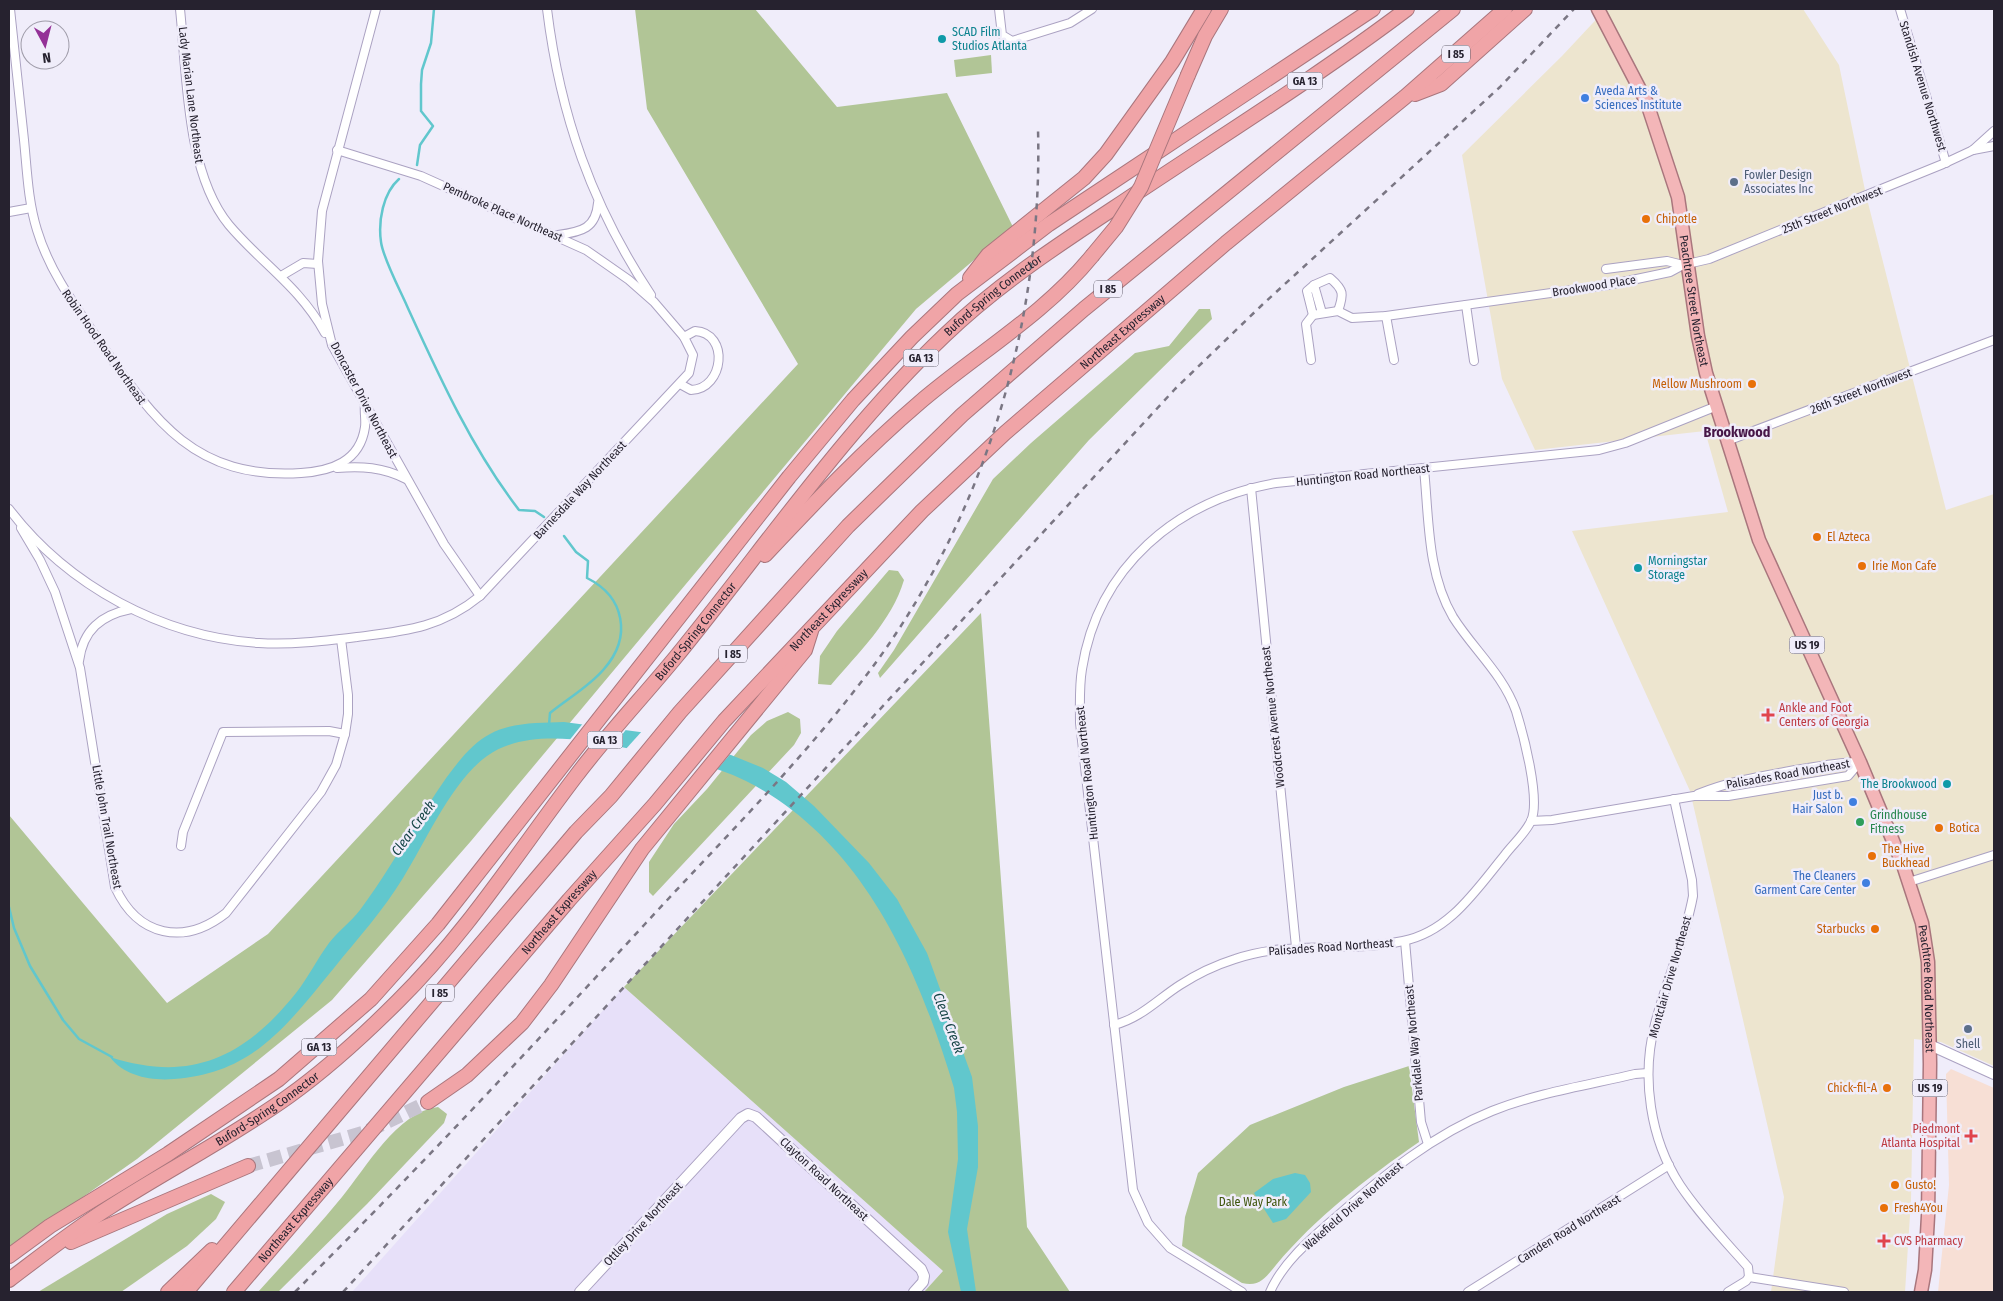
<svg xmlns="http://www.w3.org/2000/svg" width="2003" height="1301" font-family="'Fira Sans Condensed',sans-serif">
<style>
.commercial{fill:#ede5cf}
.built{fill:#e7e0f9}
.medical{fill:#f7dfd5}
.green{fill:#b1c596}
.water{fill:#61c7cd}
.pier{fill:#f0edfa}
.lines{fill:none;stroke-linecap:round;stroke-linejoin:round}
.stream{stroke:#61c7cd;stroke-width:2.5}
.motorway-tunnel{stroke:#c8c4d1;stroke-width:14;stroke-dasharray:14 7;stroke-linecap:butt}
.minor-casing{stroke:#aba2c2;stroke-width:10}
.tertiary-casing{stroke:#aba2c2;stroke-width:12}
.trunk-casing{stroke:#a9767d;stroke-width:15}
.motorway-casing{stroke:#a9767d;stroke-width:16}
.minor{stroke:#fff;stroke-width:8}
.tertiary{stroke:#fff;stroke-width:10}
.trunk{stroke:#f3b6b8;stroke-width:12}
.motorway{stroke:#f0a4a7;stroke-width:14}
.rail{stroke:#7a7683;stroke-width:2.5;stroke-dasharray:6 6;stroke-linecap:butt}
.motorway-bridge-casing{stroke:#a9767d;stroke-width:16;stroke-linecap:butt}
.motorway-bridge{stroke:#f0a4a7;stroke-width:14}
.culture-dot{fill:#0f9aa8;stroke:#f0edfa;stroke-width:2}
.shop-dot{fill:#3f7fe0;stroke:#f0edfa;stroke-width:2}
.service-dot{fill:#5c6f8a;stroke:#f0edfa;stroke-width:2}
.food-dot{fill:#e8710a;stroke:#f0edfa;stroke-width:2}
.health-dot{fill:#e0444e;stroke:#f0edfa;stroke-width:2}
.leisure-dot{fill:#2e9e5b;stroke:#f0edfa;stroke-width:2}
.labels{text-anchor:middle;stroke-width:5;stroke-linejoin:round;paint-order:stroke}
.shield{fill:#f0edfa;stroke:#635f6c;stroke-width:1}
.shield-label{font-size:11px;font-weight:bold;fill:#26222f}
.culture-label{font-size:12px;fill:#0d838f;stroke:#f0edfa;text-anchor:start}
.street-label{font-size:12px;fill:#26222f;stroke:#f0edfa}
.shop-label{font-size:12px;fill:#366cbe;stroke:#f0edfa;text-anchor:end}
.service-label{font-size:12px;fill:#4e5e75;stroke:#f0edfa;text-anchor:start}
.food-label{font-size:12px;fill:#c56008;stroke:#f0edfa;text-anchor:start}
.health-label{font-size:12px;fill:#be3a42;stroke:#f0edfa;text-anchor:start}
.leisure-label{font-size:12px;fill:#27864d;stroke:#f0edfa;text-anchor:start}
.park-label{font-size:12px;fill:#3d540a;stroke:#f0edfa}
.neighbourhood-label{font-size:14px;font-weight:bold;fill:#461647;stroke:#f0edfa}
.water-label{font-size:14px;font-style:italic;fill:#154446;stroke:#f0edfa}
</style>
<rect width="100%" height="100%" fill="#f0edfa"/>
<polygon class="commercial" points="1606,9 1803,9 1839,65 1866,195 1946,510 1994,494 1994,1066 1941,1042 1914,1039 1911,1200 1905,1292 1771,1292 1784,1197 1690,791 1572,531 1728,512 1705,431 1535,450 1502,379 1462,155 1562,56"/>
<polygon class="built" points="624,987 943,1271 924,1292 352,1292"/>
<polygon class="medical" points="1951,1069 1994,1088 1994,1292 1938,1292 1949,1185 1946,1074"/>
<g class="green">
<polygon points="635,9 755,9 837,107 947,93 1013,227 916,309 471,841 332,1000 137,1159 9,1249 9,815 167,1003 268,934 798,364 647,109"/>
<polygon points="991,55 992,73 956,77 954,60"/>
<polygon points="1199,309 1210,309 1212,319 1089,440 880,678 878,673 894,650 993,479 1031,443 1135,353 1169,346"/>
<path d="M889,570L898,571L904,580C892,621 858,653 831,685L818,684L820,656L837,631Z"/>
<polygon points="981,613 1027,1227 1070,1292 924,1292 943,1271 624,987"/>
<polygon points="788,712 800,719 801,733 794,745 653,896 649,892 649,862 674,824 707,789 751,735 767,721"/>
<path d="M1409,1066L1419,1142C1367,1178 1316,1217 1276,1265C1265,1278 1260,1287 1242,1283L1182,1246L1185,1217L1198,1173L1250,1125L1344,1087Z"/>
<path d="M438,1107L447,1114L444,1123L367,1204L278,1292H258C286,1261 315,1230 342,1197C366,1168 397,1112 438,1107Z"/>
<polygon points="211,1194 225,1202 216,1219 187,1246 121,1292 38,1292 167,1214"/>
</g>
<g class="water">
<path d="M564,722L655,734L731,755L763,768L786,782L814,806L869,863L897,899L927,953L972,1077L978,1126V1167L967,1229L976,1292H961L948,1232L958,1159L957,1112L954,1088C918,969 864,841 746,781C710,763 666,757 626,748C583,739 525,729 487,756C452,781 426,841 403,878C383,911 358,938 334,968C288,1024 253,1074 174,1079C151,1081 124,1076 110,1057C190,1083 244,1058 296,993C308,978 317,959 329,943C338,931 351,922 360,910C381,882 399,851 418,821C435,795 462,748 490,734C512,722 539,723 564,722Z"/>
<polygon points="1295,1173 1305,1175 1310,1183 1311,1192 1286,1219 1273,1223 1254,1193 1273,1179"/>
</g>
<g class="pier">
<polygon points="584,722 600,723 628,727 612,748 568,742"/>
<polygon points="643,730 655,731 732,752 715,772 625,750"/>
</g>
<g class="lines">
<g class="stream">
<polyline points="417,165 420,145 433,126 421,111 421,84 422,70 431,43 434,9"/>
<path d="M399,179C383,193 378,221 381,242C383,258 400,290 407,306C439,376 472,449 519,510L535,511L544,517"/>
<path d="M549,725L550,713C567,699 590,686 604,669C632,637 625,597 587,578L588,561L576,552L564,536"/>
<polyline points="9,907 14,928 30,966 63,1020 79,1039 112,1057"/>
</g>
<polyline class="motorway-tunnel" points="248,1166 366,1132 428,1102"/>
<defs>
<g id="minor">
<path d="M10,9C15,53 19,96 24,140C27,170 28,201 37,230C49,270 73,303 97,338C152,417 192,480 301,473C331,471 360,462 365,427C366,420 364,412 365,405"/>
<path d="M180,9C187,75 186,173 229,225C262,264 299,286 325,333"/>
<polyline points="376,9 322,211 318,261 322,304 332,345 444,544 480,596"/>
<path d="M547,9C560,115 592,206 651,295"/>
<polyline points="999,9 1002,35 1012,41 1070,23 1092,9"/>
<polyline points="1900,9 1946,163"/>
<polyline points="1973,150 1994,146"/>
<polyline points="9,212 31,208"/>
<path d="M558,235C582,232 596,228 598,203"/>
<polyline points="1606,269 1667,261 1683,265"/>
<polyline points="281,276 303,263 318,264"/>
<path d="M1314,285L1330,278C1344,290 1344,294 1338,311"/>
<polyline points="1466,305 1474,361"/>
<polyline points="1322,313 1314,285 1307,291 1313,315 1338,311 1352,318 1386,316 1608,285 1670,272 1683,265 1709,259 1943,164 1973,150 1994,131"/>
<polyline points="1386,316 1394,360"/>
<polyline points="1311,360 1306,324 1313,315"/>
<path d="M680,384L691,390C724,389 730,333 695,331L684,337"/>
<polyline points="1727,441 1994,340"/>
<path d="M337,468C361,466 383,467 406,479"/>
<polyline points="1251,488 1296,947"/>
<path d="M9,509C68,586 162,637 259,643C292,645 324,641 357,637C405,631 441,628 480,596L689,373L693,355L684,337L654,302L629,280L586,250L421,176L337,150"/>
<path d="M21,528L40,560L55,592L80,668L115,887C138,937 184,946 226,913L321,792L336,765L345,734L348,714V695L341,639"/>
<path d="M79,661C83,630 101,615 131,609"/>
<path d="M1698,794C1730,781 1762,776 1795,770C1817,767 1838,762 1860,762"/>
<path d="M1674,799L1692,880L1693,896C1685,940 1666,981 1655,1024C1641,1077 1650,1139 1680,1185C1700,1215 1725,1241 1748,1267L1749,1277"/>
<polyline points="1531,821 1552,820 1694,796 1728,796 1848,776 1860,762"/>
<polyline points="181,846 183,832 223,732 329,731 345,734"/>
<polyline points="1909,882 1994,855"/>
<polyline points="1405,941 1421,1122 1428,1144"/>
<path d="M1114,1025C1141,1018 1158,999 1180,985C1197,974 1216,965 1235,959C1290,940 1347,953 1403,941C1449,932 1476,890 1504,856C1512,845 1525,834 1531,821C1541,800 1523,733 1516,711C1503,674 1473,649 1453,617C1427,573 1429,518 1424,469"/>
<path d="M1242,1292L1170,1248L1148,1223L1133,1190L1080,723C1080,705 1079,687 1082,669C1098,567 1177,500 1276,483L1599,450L1625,443L1717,406"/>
<path d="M1270,1292C1283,1262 1311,1239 1335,1218C1383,1176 1432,1135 1492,1111C1537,1093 1588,1085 1635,1074L1648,1073"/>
<polyline points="1468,1292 1669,1165"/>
<polyline points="1728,1292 1746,1281 1749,1277 1844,1292"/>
</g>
<g id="tertiary">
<polyline points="1930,1045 1994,1074"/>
<polyline points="580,1292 741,1118 748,1114 756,1117 921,1269 924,1276 923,1282 914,1292"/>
</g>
<g id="trunk">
<path id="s1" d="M1598,9L1647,103L1678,197L1698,336L1706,373L1759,540L1860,762L1903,865L1922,923L1928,962L1930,1064L1928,1216L1925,1270L1921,1292"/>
</g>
<g id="motorway">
<polyline points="1188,75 1205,36 1221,9"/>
<polyline points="1415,94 1441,84 1525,9"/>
<polyline points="970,278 988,255 1084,178 1106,154 1172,62 1204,9"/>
<path d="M765,555C814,503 864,450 919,403C976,354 1044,315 1092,256"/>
<polyline points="428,1102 467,1075 522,1023 551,985 642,849 805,650 811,631"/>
<polyline points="71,1242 248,1166"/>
<polyline points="9,1256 50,1226 168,1154 279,1079 371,999 438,924 789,477 853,400 912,337 957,294 1049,224 1373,9"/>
<path id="s2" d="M9,1280C42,1255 75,1229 110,1207C169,1169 232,1137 289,1096C328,1068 364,1035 398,1001C466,934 518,852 576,776C607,735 642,698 675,658C764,549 843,432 945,335C996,286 1055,247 1114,208C1212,142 1313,80 1407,9"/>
<polyline points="168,1292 212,1250"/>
<polyline points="186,1292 576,832 611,796 680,712 848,526 962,415 1084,309 1453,9"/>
<path id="s3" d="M234,1292L569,900L655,804L724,721L922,511L1005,433L1226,243L1405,97L1505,9"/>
</g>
</defs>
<use href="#minor" class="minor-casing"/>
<use href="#tertiary" class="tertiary-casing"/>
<use href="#trunk" class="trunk-casing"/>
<use href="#motorway" class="motorway-casing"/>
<use href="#minor" class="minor"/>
<use href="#tertiary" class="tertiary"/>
<use href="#trunk" class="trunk"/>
<use href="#motorway" class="motorway"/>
<g class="rail">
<path d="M295,1292C415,1172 530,1049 645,924C724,838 808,755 877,661C988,507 1043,318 1038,129"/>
<polyline points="343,1292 1175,389 1262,305 1500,87 1574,9"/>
</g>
<defs>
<polyline id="motorway-bridge" points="1092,256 1116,227 1141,187 1188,75"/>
</defs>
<use href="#motorway-bridge" class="motorway-bridge-casing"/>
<use href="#motorway-bridge" class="motorway-bridge"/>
</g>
<g class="culture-dot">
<circle cx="942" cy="39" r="5"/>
<circle cx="1638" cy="568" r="5"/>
<circle cx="1947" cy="784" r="5"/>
</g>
<g class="shop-dot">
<circle cx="1585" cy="98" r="5"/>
<circle cx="1853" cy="802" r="5"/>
<circle cx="1866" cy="883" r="5"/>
</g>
<g class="service-dot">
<circle cx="1734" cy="182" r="5"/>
<circle cx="1968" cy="1029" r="5"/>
</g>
<g class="food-dot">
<circle cx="1646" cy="219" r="5"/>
<circle cx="1752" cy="384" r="5"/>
<circle cx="1817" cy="537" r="5"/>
<circle cx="1862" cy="566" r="5"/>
<circle cx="1939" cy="828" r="5"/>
<circle cx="1872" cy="856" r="5"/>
<circle cx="1875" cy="929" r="5"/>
<circle cx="1887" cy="1088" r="5"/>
<circle cx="1895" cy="1185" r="5"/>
<circle cx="1884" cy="1208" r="5"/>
</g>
<g class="health-dot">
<path d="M1765.5 707.5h5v5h5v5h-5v5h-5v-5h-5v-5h5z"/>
<path d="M1968.5 1128.5h5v5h5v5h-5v5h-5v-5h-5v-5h5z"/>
<path d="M1881.5 1233.5h5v5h5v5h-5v5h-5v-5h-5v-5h5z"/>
</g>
<circle class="leisure-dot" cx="1860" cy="822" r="5"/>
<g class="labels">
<g class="shield">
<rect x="1442" y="45.5" width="28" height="17" rx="4"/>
<rect x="1287.5" y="72.5" width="35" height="17" rx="4"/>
<rect x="1094" y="280.5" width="28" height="17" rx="4"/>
<rect x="903.5" y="349.5" width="35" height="17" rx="4"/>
<rect x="1789.5" y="636.5" width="35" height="17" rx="4"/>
<rect x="719" y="645.5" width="28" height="17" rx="4"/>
<rect x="587.5" y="731.5" width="35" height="17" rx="4"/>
<rect x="426" y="984.5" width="28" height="17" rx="4"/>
<rect x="301.5" y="1038.5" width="35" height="17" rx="4"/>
<rect x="1912.5" y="1079.5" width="35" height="17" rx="4"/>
</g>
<g class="shield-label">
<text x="1456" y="58">I 85</text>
<text x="1305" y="85">GA 13</text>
<text x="1108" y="293">I 85</text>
<text x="921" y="362">GA 13</text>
<text x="1807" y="649">US 19</text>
<text x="733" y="658">I 85</text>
<text x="605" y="744">GA 13</text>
<text x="440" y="997">I 85</text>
<text x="319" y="1051">GA 13</text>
<text x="1930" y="1092">US 19</text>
</g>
<g class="culture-label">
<text x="952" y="36">SCAD Film<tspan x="952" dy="14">Studios Atlanta</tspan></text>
<text x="1648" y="565">Morningstar<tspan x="1648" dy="14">Storage</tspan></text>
<text x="1937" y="788" text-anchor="end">The Brookwood</text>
</g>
<g class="street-label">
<text transform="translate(1923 86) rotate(73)" y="4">Standish Avenue Northwest</text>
<text transform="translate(191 95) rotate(83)" y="4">Lady Marian Lane Northeast</text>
<text transform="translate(1832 210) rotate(-22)" y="4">25th Street Northwest</text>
<text transform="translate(503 212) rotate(24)" y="4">Pembroke Place Northeast</text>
<text transform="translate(1594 286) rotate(-9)" y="4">Brookwood Place</text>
<text dy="4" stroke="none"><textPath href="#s2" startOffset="1405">Buford-Spring Connector</textPath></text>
<text dy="4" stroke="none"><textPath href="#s1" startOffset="310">Peachtree Street Northeast</textPath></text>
<text dy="4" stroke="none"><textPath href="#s3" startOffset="1310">Northeast Expressway</textPath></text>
<text transform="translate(104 347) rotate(55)" y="4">Robin Hood Road Northeast</text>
<text transform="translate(1861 391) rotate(-21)" y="4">26th Street Northwest</text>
<text transform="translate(364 400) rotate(62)" y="4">Doncaster Drive Northeast</text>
<text transform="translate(1363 475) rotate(-6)" y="4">Huntington Road Northeast</text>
<text transform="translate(580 490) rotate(-47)" y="4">Barnesdale Way Northeast</text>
<text dy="4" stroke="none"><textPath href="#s3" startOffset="905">Northeast Expressway</textPath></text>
<text dy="4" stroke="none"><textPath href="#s2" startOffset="955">Buford-Spring Connector</textPath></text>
<text transform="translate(1273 717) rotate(-96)" y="4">Woodcrest Avenue Northeast</text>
<text transform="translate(1087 773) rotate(-96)" y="4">Huntington Road Northeast</text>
<text transform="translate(1788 774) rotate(-10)" y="4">Palisades Road Northeast</text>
<text transform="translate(107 827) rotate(80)" y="4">Little John Trail Northeast</text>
<text dy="4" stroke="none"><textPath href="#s3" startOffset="500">Northeast Expressway</textPath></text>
<text transform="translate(1331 947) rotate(-4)" y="4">Palisades Road Northeast</text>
<text transform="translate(1670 977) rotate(-74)" y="4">Montclair Drive Northeast</text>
<text dy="4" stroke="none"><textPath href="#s1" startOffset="1041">Peachtree Road Northeast</textPath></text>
<text transform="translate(1414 1043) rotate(-95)" y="4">Parkdale Way Northeast</text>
<text dy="4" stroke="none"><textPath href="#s2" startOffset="310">Buford-Spring Connector</textPath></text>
<text transform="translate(824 1179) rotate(43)" y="4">Clayton Road Northeast</text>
<text transform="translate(1353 1206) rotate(-41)" y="4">Wakefield Drive Northeast</text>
<text dy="4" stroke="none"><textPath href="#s3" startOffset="95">Northeast Expressway</textPath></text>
<text transform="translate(643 1224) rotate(-47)" y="4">Ottley Drive Northeast</text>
<text transform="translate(1569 1229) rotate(-32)" y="4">Camden Road Northeast</text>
</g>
<g class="shop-label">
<text x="1595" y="95" text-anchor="start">Aveda Arts &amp;<tspan x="1595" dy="14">Sciences Institute</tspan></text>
<text x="1843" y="799">Just b.<tspan x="1843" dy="14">Hair Salon</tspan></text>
<text x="1856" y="880">The Cleaners<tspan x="1856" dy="14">Garment Care Center</tspan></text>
</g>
<g class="service-label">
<text x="1744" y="179">Fowler Design<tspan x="1744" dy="14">Associates Inc</tspan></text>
<text x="1968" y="1048" text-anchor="middle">Shell</text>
</g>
<g class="food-label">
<text x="1656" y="223">Chipotle</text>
<text x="1742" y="388" text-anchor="end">Mellow Mushroom</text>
<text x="1827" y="541">El Azteca</text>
<text x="1872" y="570">Irie Mon Cafe</text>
<text x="1949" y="832">Botica</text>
<text x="1882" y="853">The Hive<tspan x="1882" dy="14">Buckhead</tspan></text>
<text x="1865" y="933" text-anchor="end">Starbucks</text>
<text x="1877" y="1092" text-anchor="end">Chick-fil-A</text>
<text x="1905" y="1189">Gusto!</text>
<text x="1894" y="1212">Fresh4You</text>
</g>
<g class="health-label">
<text x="1779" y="712">Ankle and Foot<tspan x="1779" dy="14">Centers of Georgia</tspan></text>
<text x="1960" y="1133" text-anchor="end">Piedmont<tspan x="1960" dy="14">Atlanta Hospital</tspan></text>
<text x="1894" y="1245">CVS Pharmacy</text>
</g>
<g class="leisure-label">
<text x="1870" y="819">Grindhouse<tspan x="1870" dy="14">Fitness</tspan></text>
</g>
<g class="park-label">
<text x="1253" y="1206">Dale Way Park</text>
</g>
<g class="neighbourhood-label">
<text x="1737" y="437">Brookwood</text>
</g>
<g class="water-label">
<text transform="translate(413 828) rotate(-54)" y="5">Clear Creek</text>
<text transform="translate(949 1023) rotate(69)" y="5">Clear Creek</text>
</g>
</g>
<rect width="2003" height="1301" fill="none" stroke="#26222f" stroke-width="20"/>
<g transform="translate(45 45) rotate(173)"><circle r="24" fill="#f0edfa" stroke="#9f9ca9"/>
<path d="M0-4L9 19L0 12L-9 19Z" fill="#943197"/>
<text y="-8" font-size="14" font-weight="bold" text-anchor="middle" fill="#26222f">N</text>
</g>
</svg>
